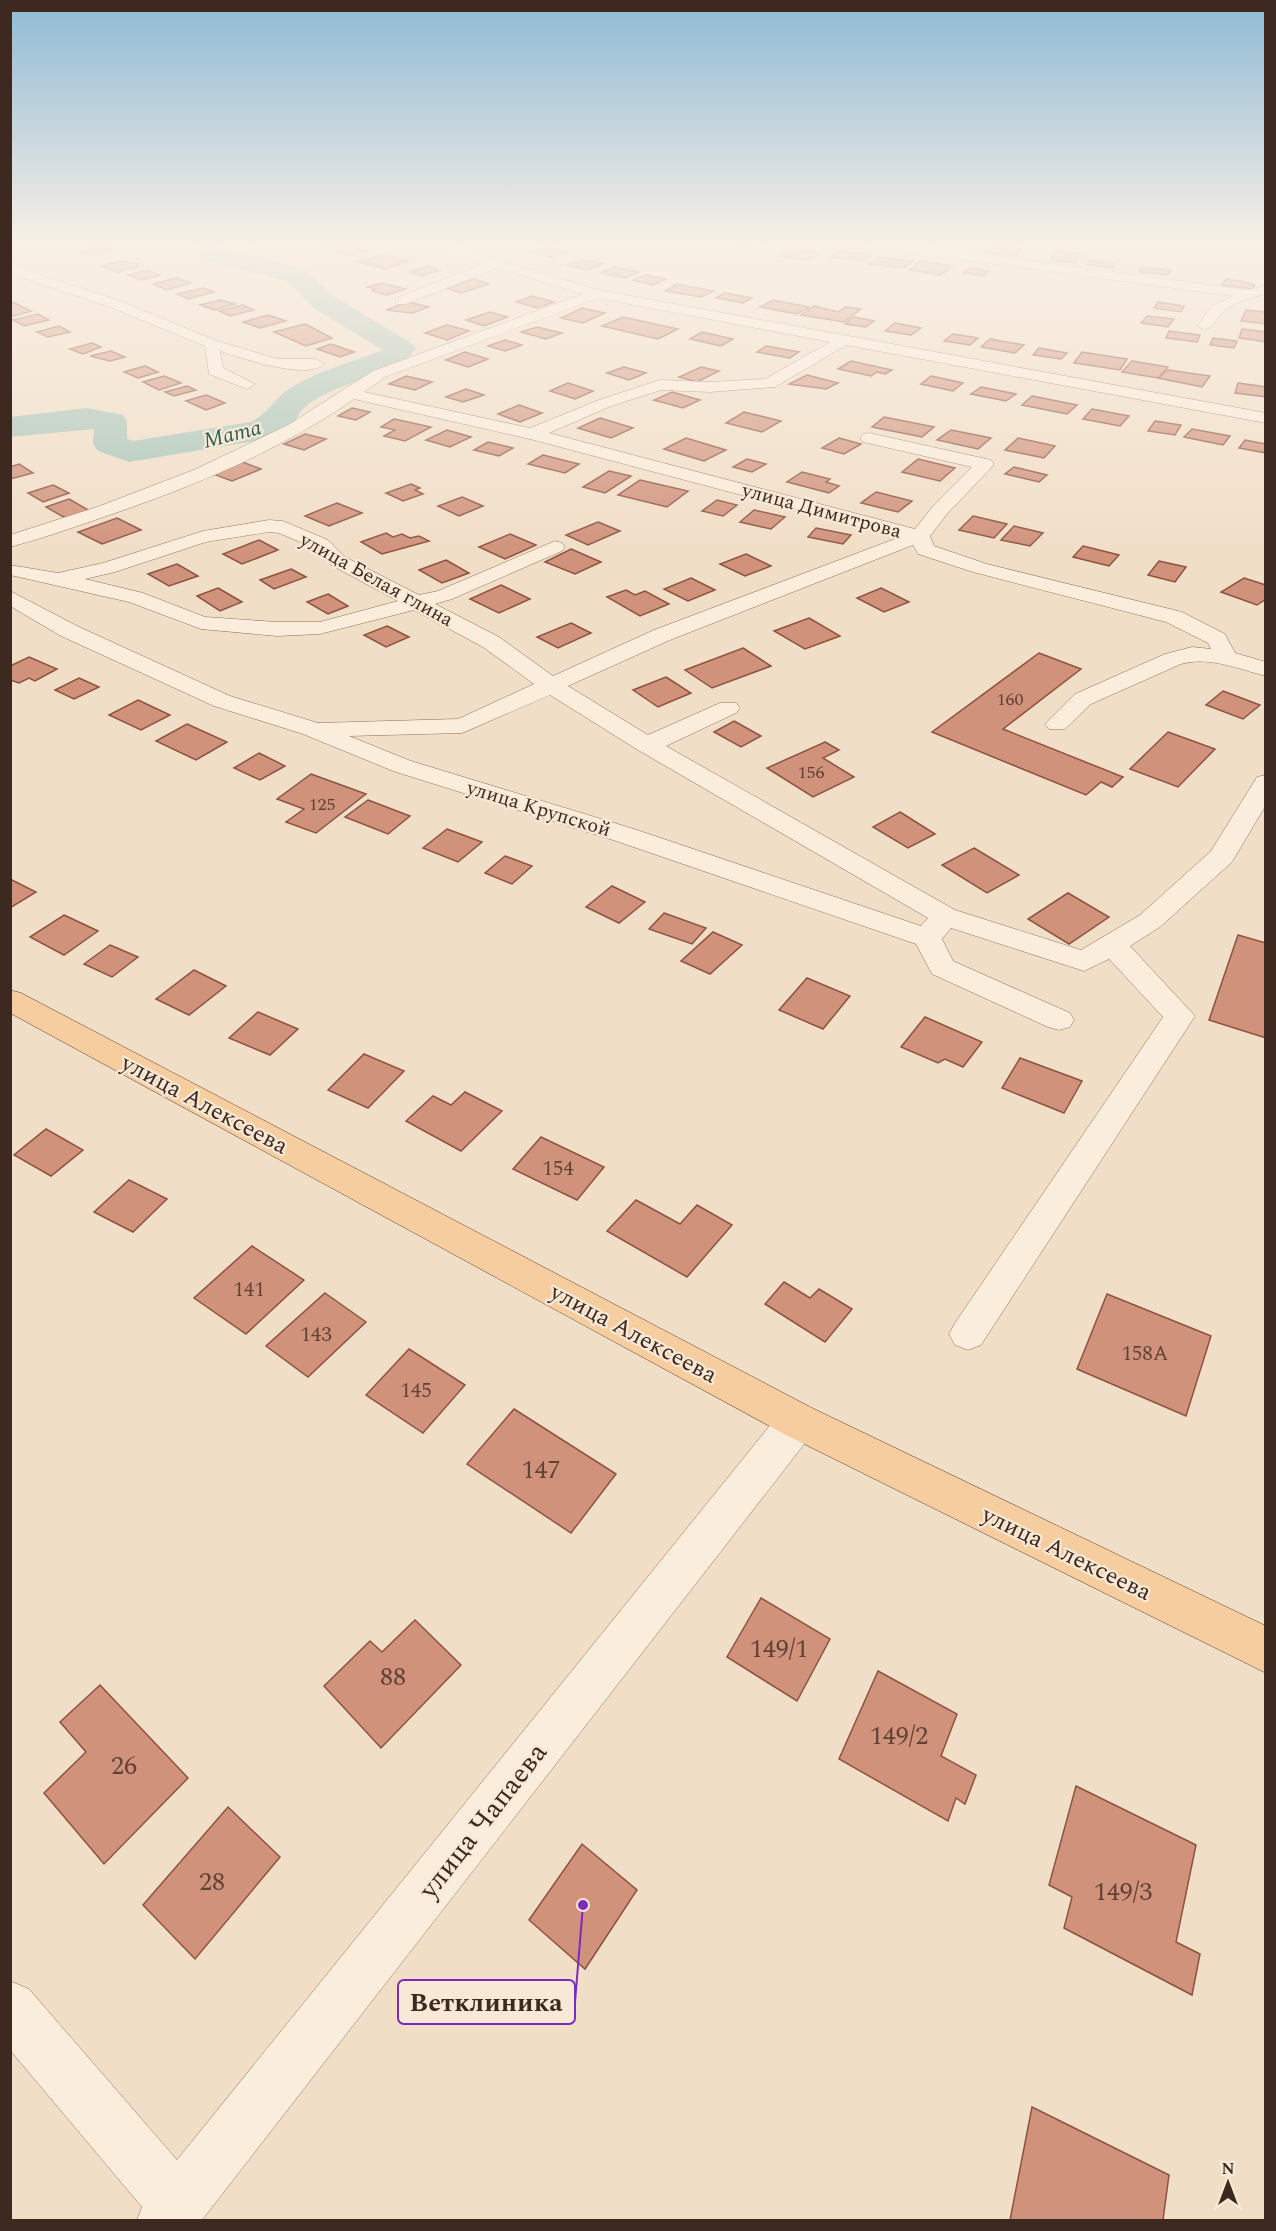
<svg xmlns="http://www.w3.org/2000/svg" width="1276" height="2231" font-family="Spectral,serif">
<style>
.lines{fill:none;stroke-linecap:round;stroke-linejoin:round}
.river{fill:#a8c4b8;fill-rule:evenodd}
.building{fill:#d0927b;stroke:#8e5340;stroke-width:1.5}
.minor-casing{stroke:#8e6f5b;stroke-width:1}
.major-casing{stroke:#5c3d2f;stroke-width:1}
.minor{fill:#fbeddb;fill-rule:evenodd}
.major{fill:#f5cd9e;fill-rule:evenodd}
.labels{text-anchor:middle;stroke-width:4.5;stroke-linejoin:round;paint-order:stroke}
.far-number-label{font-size:18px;fill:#624336}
.far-street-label{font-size:20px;fill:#3d291f;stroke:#f8e9d7}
.number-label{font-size:21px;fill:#624336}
.far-water-label{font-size:22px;font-style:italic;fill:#2e5e54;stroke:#f8e9d7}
.street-label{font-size:24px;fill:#3d291f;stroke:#f8e9d7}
.near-number-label{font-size:26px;fill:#624336}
.near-street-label{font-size:28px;fill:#3d291f;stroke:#f8e9d7}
.leader{fill:none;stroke:#7b2cbf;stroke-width:2}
.callout-dot{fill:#7b2cbf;stroke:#f8e9d7;stroke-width:2}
.callout{fill:#f8e9d7;stroke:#7b2cbf;stroke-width:2}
.callout-label{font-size:26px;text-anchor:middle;font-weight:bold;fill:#3d291f}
</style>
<rect width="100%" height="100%" fill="#f1dec7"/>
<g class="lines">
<path class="river" d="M187,243H215L227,251L305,269L335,297L411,343L416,349C395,379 334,380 304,408C298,413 296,421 292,428L260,440L129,462L98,451L93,444L94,429L10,437V417L87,408L123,415L127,422V439L133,441L251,422C268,414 275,397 292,387C320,370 352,362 383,350L315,309L287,281L209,262Z"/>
</g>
<g class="building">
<polygon points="329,243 338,243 349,246 334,250 319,246"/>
<polygon points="724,243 759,243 747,248"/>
<polygon points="101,245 113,250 88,256 79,252"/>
<polygon points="996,245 1022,249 1013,256 987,252"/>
<polygon points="354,247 366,251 348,256 336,252"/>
<polygon points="547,247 567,252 552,257 532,251"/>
<polygon points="791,249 820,253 810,260 781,256"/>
<polygon points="839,251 872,255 864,261 831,257"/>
<polygon points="1058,251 1081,254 1074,263 1050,260"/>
<polygon points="382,255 408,261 385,269 359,262"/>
<polygon points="878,257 913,261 904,268 869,264"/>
<polygon points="583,259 603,264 587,270 566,265"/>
<polygon points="1090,260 1116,263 1113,268 1087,265"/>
<polygon points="121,261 140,264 134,266 138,267 118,272 101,266"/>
<polygon points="920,261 952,266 941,275 910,270"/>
<polygon points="427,266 440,270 422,276 409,272"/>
<polygon points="614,267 639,272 625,278 601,273"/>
<polygon points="1142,267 1171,271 1168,275 1139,272"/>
<polygon points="969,268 989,271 984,276 963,273"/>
<polygon points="147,270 160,275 141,280 128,275"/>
<polygon points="646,275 666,279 653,285 633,280"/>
<polygon points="176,278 191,283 167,290 153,284"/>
<polygon points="474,279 489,284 461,293 445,288"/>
<polygon points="1226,279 1241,281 1255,285 1253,289 1222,285"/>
<polygon points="381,283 406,289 387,295 372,291 375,289 367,287"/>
<polygon points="677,284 713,291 701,297 665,291"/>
<polygon points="203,288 214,292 188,299 177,294"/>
<polygon points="725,293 752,298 743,303 716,298"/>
<polygon points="532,296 554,302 537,308 516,302"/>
<polygon points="221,300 235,304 214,310 200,305"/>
<polygon points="773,300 809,307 797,314 760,307"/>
<polygon points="13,302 31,311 10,317 10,303"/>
<polygon points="408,302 429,307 412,313 386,310"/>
<polygon points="1158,302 1184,306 1181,312 1154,308"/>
<polygon points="243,305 254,310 230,316 219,311"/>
<polygon points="814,306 838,312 846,307 861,309 844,322 801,315"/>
<polygon points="582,308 605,313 583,323 561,318"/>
<polygon points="1246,310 1266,312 1266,324 1241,321"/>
<polygon points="490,312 508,317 484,326 466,320"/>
<polygon points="38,314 49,320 24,326 13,320"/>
<polygon points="268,315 286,321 260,328 243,322"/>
<polygon points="1147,316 1174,319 1168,327 1141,323"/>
<polygon points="623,317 678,329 658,339 602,326"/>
<polygon points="854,317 874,321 866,327 845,324"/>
<polygon points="895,323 921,328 911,335 885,331"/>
<polygon points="305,324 332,338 306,346 274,332"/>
<polygon points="447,325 469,331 447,340 425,333"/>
<polygon points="59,326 70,332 48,337 37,332"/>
<polygon points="537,327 562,333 546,339 521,332"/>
<polygon points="1242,329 1266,332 1266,342 1239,338"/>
<polygon points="1169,331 1200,335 1197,342 1166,338"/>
<polygon points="702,332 733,339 721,346 690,339"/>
<polygon points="953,334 978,338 970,345 944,341"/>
<polygon points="1213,338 1237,341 1234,348 1210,345"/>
<polygon points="990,339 1024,345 1015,353 981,347"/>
<polygon points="505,340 522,345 505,351 488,346"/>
<polygon points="92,343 101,347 83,354 70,349"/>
<polygon points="331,344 354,352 340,357 317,349"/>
<polygon points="766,346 799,352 790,358 757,352"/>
<polygon points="1039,348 1067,353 1061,359 1033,355"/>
<polygon points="111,351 125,357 110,361 90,356"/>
<polygon points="465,352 488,359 468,367 446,360"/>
<polygon points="1082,352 1127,359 1120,370 1074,363"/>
<polygon points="851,361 892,370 885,374 877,372 871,376 838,369"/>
<polygon points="1132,361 1168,367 1158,378 1122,372"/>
<polygon points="145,366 158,372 138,378 124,372"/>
<polygon points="624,367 646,373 629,380 607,373"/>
<polygon points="701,367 719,371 697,382 679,377"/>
<polygon points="1168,370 1210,376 1202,387 1158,378"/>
<polygon points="807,375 838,383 826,389 789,384"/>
<polygon points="164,376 181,383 159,390 143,382"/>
<polygon points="406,376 432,382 415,390 389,384"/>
<polygon points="931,376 963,383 953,391 921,384"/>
<polygon points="568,383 593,391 575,399 550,391"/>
<polygon points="1238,383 1266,387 1266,397 1235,393"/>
<polygon points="187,386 196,390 174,396 165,392"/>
<polygon points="981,387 1016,394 1006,401 971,394"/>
<polygon points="466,389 484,395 463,402 446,397"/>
<polygon points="672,392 700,400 683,408 654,400"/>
<polygon points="206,395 225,403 206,410 186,401"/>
<polygon points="1032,396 1077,405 1067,414 1022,405"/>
<polygon points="519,405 542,413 520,422 498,414"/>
<polygon points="352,408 370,412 356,420 338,416"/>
<polygon points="1092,409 1129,416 1120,426 1083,419"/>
<polygon points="744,412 781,421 762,432 726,423"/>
<polygon points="884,417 934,427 922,437 872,427"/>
<polygon points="600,418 633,428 611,438 578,428"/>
<polygon points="394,419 431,427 405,441 384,436 395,430 381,427"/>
<polygon points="1155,421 1181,425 1175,435 1148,431"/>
<polygon points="1192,429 1230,436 1223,445 1184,437"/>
<polygon points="447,430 471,437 450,447 426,440"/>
<polygon points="951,430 991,438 978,449 937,440"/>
<polygon points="305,434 326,439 304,450 284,444"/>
<polygon points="686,438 726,450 704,461 664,449"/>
<polygon points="839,438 861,444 844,454 822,448"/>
<polygon points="1018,438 1055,446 1044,458 1005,450"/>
<polygon points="1245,440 1266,444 1266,453 1239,448"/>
<polygon points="488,442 513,448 499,456 474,450"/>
<polygon points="543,455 579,464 565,473 528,464"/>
<polygon points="747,459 766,464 752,472 733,467"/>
<polygon points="918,459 955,468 940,481 902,472"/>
<polygon points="242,462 261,469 232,481 213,474"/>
<polygon points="19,464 33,473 10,479 10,467"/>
<polygon points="1014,467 1047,475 1039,482 1005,474"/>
<polygon points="609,471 631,476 605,493 583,487"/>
<polygon points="802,472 830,479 826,482 839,486 829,493 787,482"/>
<polygon points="640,480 688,491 667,507 618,495"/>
<polygon points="411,484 420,488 415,490 423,494 403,501 386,493"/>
<polygon points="53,485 69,493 43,502 28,493"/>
<polygon points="876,492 912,501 898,512 861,503"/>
<polygon points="462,497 483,506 459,516 438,506"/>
<polygon points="69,499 90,511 67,519 46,507"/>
<polygon points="717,500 737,505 723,516 702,511"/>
<polygon points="337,503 362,513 329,526 305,516"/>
<polygon points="754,510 785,517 771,529 740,522"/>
<polygon points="973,516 1007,524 994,538 959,530"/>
<polygon points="117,518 141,530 102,544 78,532"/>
<polygon points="598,522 620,531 588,545 566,535"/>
<polygon points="1014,526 1043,533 1030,546 1001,540"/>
<polygon points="816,528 851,535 843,544 808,537"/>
<polygon points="386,533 393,537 402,534 410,538 419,536 429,541 382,554 361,542"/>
<polygon points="510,534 536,545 505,559 479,547"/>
<polygon points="259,540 278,550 242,564 223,554"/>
<polygon points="1083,546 1119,555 1109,566 1073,557"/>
<polygon points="571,549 601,562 575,574 545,562"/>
<polygon points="746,554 771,566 745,576 720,564"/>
<polygon points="446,560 469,573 442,583 419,570"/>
<polygon points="1159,561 1186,567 1175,582 1148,575"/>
<polygon points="177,564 198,576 169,586 148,574"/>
<polygon points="291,569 306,577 274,589 260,580"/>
<polygon points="691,578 715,590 688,601 664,589"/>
<polygon points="1244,578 1266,585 1266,599 1257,605 1221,592"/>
<polygon points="501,585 530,599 499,613 470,599"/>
<polygon points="218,588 242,602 220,611 197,596"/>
<polygon points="881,588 909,602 884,612 857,598"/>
<polygon points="626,590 635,595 645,591 669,604 640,616 607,597"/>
<polygon points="328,594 348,606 328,614 307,602"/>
<polygon points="809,618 840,636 805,649 774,631"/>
<polygon points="571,623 591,633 558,648 537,637"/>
<polygon points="387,626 409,637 386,647 364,635"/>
<polygon points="743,648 771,666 712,688 685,670"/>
<polygon points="1039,653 1081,669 1003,729 1123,777 1112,787 1101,782 1086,795 932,732"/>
<polygon points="29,657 57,669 35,681 29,678 19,683 10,680 10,666"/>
<polygon points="666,677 691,693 658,707 633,690"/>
<polygon points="79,678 99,687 74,699 55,690"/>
<polygon points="1223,691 1260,705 1243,719 1206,705"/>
<polygon points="138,700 170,715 141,730 109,715"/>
<polygon points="734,721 761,736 741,747 714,732"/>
<polygon points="187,724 227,742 196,760 156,741"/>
<polygon points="1168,732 1215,749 1178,787 1130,769"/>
<polygon points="825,742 839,750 823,758 854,777 813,797 767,768"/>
<polygon points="259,753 285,766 260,780 234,768"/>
<polygon points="311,774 366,794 316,833 286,822 304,809 277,799"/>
<polygon points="368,800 410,816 388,834 345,817"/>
<polygon points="900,812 935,834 908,848 873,827"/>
<polygon points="447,829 482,842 458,862 423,848"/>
<polygon points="974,848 1019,875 987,893 942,865"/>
<polygon points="505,856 532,866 512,884 485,873"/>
<polygon points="10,879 36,892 10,908"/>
<polygon points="612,886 645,902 619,923 586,907"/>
<polygon points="1068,893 1109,917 1069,944 1028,919"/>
<polygon points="664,913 706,928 692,944 649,929"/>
<polygon points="64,915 98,931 64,955 30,937"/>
<polygon points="713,932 742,945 710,974 681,961"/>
<polygon points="1238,935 1266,943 1266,1038 1209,1020"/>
<polygon points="110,945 138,957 112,977 84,964"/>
<polygon points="194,970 226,986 189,1015 156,999"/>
<polygon points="807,978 850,996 823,1029 779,1010"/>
<polygon points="258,1012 298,1029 270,1055 229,1038"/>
<polygon points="925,1017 982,1042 963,1067 945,1059 938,1063 901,1047"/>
<polygon points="364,1054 404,1071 368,1108 328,1090"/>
<polygon points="1020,1058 1082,1081 1064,1113 1002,1088"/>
<polygon points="465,1092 502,1111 461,1151 406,1121 433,1096 451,1105"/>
<polygon points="46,1129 83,1150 51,1176 14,1155"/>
<polygon points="541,1137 604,1167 577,1200 513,1169"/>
<polygon points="129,1180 167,1199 133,1232 94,1212"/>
<polygon points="636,1200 680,1224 697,1205 732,1225 687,1277 607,1231"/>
<polygon points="252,1246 304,1280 246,1334 194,1298"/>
<polygon points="784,1282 810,1298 819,1289 852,1309 825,1342 765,1304"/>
<polygon points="325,1293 366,1322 308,1377 266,1346"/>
<polygon points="1107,1294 1211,1336 1186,1416 1077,1369"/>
<polygon points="409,1349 465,1385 423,1433 366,1395"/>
<polygon points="514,1409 616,1474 571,1533 467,1464"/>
<polygon points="761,1598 830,1639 797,1701 727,1657"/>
<polygon points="415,1620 461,1665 381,1748 324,1686 370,1641 382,1652"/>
<polygon points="878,1671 957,1714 941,1756 976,1775 965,1804 956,1798 948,1821 839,1759"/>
<polygon points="100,1685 188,1778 104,1864 44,1793 86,1752 60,1722"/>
<polygon points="1076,1786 1196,1845 1176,1942 1200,1954 1192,1995 1064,1928 1072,1897 1049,1885"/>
<polygon points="228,1807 280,1857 195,1959 143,1905"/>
<polygon points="582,1844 637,1890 585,1969 529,1920"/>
<polygon points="1032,2107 1169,2175 1163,2220 1010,2220"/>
</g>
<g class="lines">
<defs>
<g id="minor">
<path d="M420,243H440L599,290L1266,413V423L846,345L775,387L710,392L661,390L611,406L549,433L915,529L933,506L972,467L863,442L860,438L863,434L869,433L991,460L994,464L991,468L947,514L930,536L934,546L987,564L1182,612L1225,634L1235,653L1266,662V676C1238,669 1210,656 1181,664L1091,704L1065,729H1049L1045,724L1075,694L1165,654L1192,647L1211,649L1208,643L1166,622L973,572L918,554L913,545L670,640L568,686L648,735L720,703H736L740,708L736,713L666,746L955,910L1081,950L1140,915L1211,851L1257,777L1266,775V805L1232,862L1160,927L1130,946L1195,1016L981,1345L968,1350L955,1345L949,1334L955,1323L1163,1017L1109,959L1084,971L951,928L942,939L953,961L1070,1013L1074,1020L1070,1027L1059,1030L1048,1027L932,974L916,944L616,841L393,771L303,734L214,706L61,636L10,606V591L77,626L230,696L318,723L458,719L534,684L483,647L414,610L320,634L277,636L201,629L129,602L10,575V565L58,573L103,563L203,531L269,520L283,521L328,540L345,557L419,595L438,591L555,541L562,543L565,547L562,551L452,599L435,604L499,637L553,676L654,630L900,537L530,439L354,399C277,453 186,489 98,519C69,529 40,539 10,547V535L100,506L196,469L288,425L373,371L583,294L497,268L406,304H396V298L483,264ZM598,298L830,342L765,379L710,382L660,380L599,400L530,428L364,392L385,377ZM269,532L279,533L314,548L331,565L398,601L320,622H277L205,617L143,593L85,579L115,572L206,542ZM550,695L638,750L928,918L921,926L634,829L411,761L349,736L462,733Z"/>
<path d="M861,243H897L1248,290L1266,286V294C1252,297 1231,303 1221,314C1215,320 1213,328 1204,330L1197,326L1212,306L1233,296L867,247Z"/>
<path d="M10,260L27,270L120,301L217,341L278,359H316L324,364C308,381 241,358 220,351L223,368L255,384L247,389L209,374L205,346L110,307L17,276L10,271Z"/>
<polygon points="798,1403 812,1408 818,1421 812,1434 202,2220 137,2220 142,2207 10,2050 10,1981 29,1989 177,2160 784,1408"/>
</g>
<polygon id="major" points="10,990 21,993 812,1408 1266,1626 1266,1673 784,1434 10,1013"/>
</defs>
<use href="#minor" class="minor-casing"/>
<use href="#major" class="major-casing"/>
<use href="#minor" class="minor"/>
<use href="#major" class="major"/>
</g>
<linearGradient id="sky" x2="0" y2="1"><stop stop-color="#8ebad5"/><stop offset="0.44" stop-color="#f9f0e6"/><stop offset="1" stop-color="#f9f0e6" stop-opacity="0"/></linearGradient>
<rect width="1276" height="556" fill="url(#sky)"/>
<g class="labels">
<g class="far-number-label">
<text x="1010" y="705">160</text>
<text x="811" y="778">156</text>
<text x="322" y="810">125</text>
</g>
<g class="far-street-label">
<text transform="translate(822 510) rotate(15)" y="7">улица Димитрова</text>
<text transform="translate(377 579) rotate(29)" y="7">улица Белая глина</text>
<text transform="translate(539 808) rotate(17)" y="7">улица Крупской</text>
</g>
<g class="number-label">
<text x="558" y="1175">154</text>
<text x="249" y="1296">141</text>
<text x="316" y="1341">143</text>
<text x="1145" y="1360">158А</text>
<text x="416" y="1397">145</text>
</g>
<g class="far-water-label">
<text transform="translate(232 433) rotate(-14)" y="8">Мата</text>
</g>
<g class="street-label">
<text transform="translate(205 1104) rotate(28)" y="8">улица Алексеева</text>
<text transform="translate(634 1333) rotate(28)" y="8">улица Алексеева</text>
<text transform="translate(1067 1553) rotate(26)" y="8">улица Алексеева</text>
</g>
<g class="near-number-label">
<text x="541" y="1478">147</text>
<text x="779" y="1657">149/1</text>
<text x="393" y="1685">88</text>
<text x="899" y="1744">149/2</text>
<text x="124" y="1774">26</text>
<text x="212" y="1890">28</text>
<text x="1123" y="1900">149/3</text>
</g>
<g class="near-street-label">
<text transform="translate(482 1820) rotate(-52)" y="10">улица Чапаева</text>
</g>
</g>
<path class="leader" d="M583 1905L575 2002"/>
<circle class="callout-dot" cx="583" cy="1905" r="6"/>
<rect class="callout" x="398" y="1980" width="177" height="44" rx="6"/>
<g class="callout-label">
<text x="486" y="2011">Ветклиника</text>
</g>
<rect width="1276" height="2231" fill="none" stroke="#3d291f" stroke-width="24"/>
<g transform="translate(1228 2183)" stroke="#f8e9d7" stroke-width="4.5" paint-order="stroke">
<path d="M0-4.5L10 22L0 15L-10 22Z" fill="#3d291f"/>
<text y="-9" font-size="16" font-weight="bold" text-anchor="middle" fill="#3d291f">N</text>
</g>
</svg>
